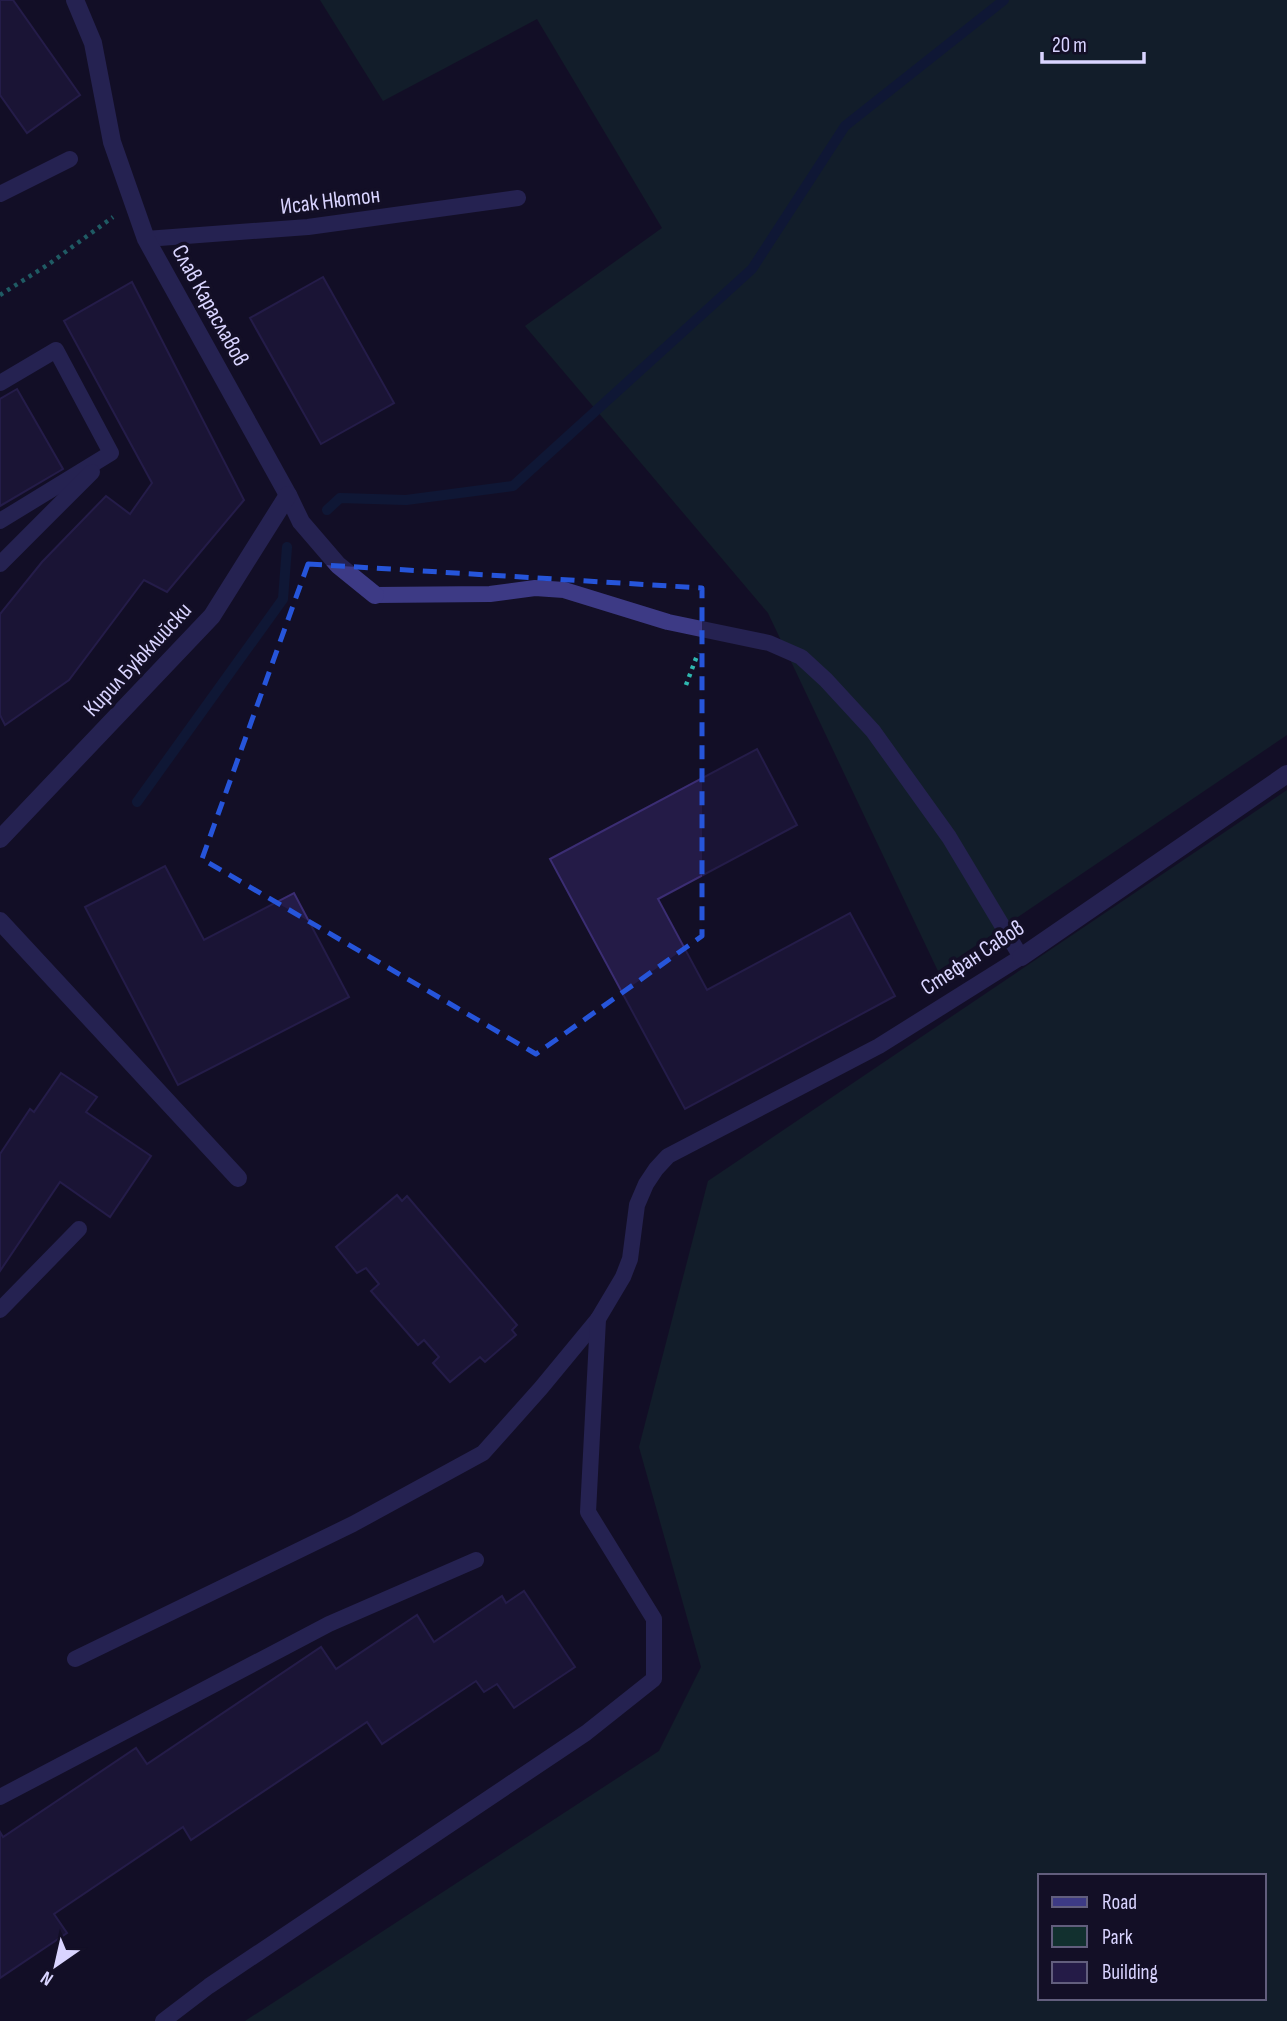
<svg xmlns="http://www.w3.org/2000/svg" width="1287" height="2021" font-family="'Sofia Sans Condensed',sans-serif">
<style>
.green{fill:#12302f;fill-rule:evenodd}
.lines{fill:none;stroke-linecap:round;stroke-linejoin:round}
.stream{stroke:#0c2248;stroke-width:10}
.building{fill:#241b47;stroke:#3b2d73;stroke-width:2}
.path{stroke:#2fb8b0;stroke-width:4.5;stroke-dasharray:3.5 5;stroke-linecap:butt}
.lane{stroke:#3d3a85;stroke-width:16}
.street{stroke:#3d3a85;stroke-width:18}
.marked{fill:none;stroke:#2655da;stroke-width:5;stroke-dasharray:14 9;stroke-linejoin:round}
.labels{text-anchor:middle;stroke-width:7;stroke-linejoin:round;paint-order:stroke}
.street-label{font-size:23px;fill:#d9d4ff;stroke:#130f26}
</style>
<rect width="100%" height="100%" fill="#130f26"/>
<g class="green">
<polygon points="320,0 1287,0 1287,735 938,971 768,613 525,326 662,228 537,19 383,101"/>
<path d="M1287,790V2021H245L659,1751L701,1667L639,1447L708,1181ZM1040,1876H1264V1998H1040Z"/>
</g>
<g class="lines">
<g class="stream">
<polyline points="327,510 340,498 406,500 513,486 752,269 845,126 1004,0"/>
<polyline points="137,802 283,599 287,547"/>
</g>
</g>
<g class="building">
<polygon points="0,0 13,0 80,95 27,133 0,95"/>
<polygon points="323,277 394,403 321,444 250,318"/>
<polygon points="132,282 244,500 167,592 144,580 69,680 5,725 0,715 0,614 42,562 106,496 130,514 152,483 64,321"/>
<polygon points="17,389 63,469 0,506 0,399"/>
<polygon points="757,749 797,825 658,899 707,990 850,913 895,996 685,1109 550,859"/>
<polygon points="165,866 204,940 294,893 349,997 178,1085 85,907"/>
<polygon points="61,1073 97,1097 86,1112 151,1156 110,1217 60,1182 0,1271 0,1154 30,1109 34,1112"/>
<polygon points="397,1195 402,1201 407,1196 517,1325 512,1330 516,1335 485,1362 480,1357 450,1382 433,1363 439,1357 424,1340 418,1345 371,1291 379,1284 366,1268 357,1273 336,1247"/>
<polygon points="524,1591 575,1667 514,1708 497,1684 484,1692 476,1681 382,1744 367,1722 191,1840 183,1827 54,1914 67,1933 0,1978 0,1832 3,1837 136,1748 147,1764 321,1647 336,1669 417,1615 434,1642 502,1596 506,1603"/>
</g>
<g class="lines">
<g class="path">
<polyline points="0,295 49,264 113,217"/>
<polyline points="686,685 698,653"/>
</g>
<g class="lane">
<polyline points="0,194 70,159"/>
<polyline points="146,239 308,227 518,198"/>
<polyline points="0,383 56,350 111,453 0,521"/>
<polyline points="0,564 92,472"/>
<polyline points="0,1310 79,1229"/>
<polyline points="75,1659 353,1524 483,1453 541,1388 598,1319"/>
<polyline points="0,1797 329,1624 476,1560"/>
<polyline points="163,2021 209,1986 586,1733 654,1679 654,1619 588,1512 598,1319 623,1277 630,1259 637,1205 646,1184 656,1169 668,1156 879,1046 1021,957 949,837 873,731 826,680 801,657 769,643 668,622 564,590 535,588 490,594 375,595"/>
</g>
<g class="street">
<polyline points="75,0 93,43 112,142 146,239 288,495 301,522 338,565 375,595"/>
<polyline points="0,839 212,616 288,495"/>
<polyline points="0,921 238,1178"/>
<polyline points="1021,957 1287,774"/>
</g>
</g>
<path d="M0 0H1287V2021H0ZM308,564L702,588V936L536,1054L202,859Z" fill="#130f26" fill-opacity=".55" fill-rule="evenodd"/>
<path class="marked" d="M308,564L702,588V936L536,1054L202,859Z"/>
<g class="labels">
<g class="street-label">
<text transform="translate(330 200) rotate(-7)" y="8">Исак Нютон</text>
<text transform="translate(211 305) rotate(61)" y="8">Слав Караславов</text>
<text transform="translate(137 659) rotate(-47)" y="8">Кирил Буюклийски</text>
<text transform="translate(972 957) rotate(-33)" y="8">Стефан Савов</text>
</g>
</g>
<rect x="1038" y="1874" width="228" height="126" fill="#130f26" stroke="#625e7d" stroke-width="2"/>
<rect x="1052" y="1897" width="35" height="10" fill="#3d3a85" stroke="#625e7d" stroke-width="2"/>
<text x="1102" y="1909" font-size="21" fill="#d9d4ff">Road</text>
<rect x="1052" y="1926" width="35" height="21" fill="#12302f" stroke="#625e7d" stroke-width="2"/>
<text x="1102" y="1944" font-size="21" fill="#d9d4ff">Park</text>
<rect x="1052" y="1962" width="35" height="21" fill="#241b47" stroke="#625e7d" stroke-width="2"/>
<text x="1102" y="1979" font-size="21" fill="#d9d4ff">Building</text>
<g transform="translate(56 1965) rotate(214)" stroke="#130f26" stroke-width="5" paint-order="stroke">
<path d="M0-5L12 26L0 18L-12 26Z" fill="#d9d4ff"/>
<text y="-10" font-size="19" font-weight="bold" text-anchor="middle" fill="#d9d4ff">N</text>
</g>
<path d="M1042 52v10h102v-10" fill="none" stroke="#d9d4ff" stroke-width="3.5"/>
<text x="1052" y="52" font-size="21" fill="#d9d4ff" stroke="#130f26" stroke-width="5" paint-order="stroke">20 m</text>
</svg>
